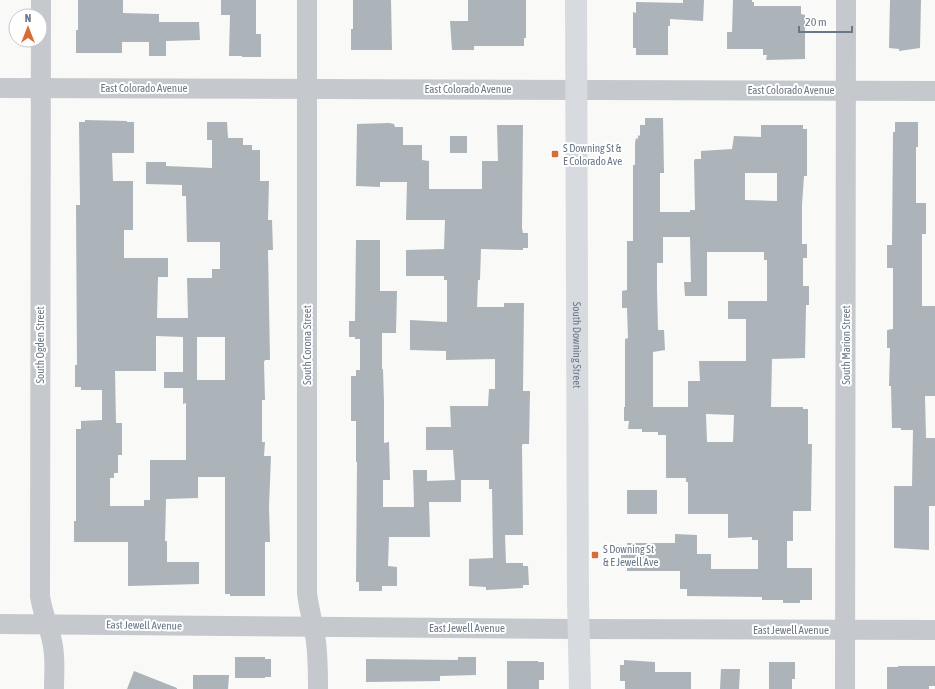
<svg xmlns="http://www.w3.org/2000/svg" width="935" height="689" font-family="'Asap Condensed',sans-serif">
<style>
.building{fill:#acb3b9;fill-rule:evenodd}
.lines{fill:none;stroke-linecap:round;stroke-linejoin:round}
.minor{stroke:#c5c8cc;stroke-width:20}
.major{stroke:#d7dbdf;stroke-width:22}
.poi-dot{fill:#d96d37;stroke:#fff;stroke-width:1.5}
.labels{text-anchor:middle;stroke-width:4;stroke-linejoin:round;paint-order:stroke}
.street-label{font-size:11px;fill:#6a7786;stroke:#fff}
.poi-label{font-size:11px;fill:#6a7786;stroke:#fff;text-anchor:start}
</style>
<rect width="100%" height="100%" fill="#f9f9f7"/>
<g class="building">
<polygon points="78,0 123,0 123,13 159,14 159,22 199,22 200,40 166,41 166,56 149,56 149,42 122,42 122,53 76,53 76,30 78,30"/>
<polygon points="221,0 256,0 256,34 261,34 261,57 242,57 242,56 229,56 230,15 221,15"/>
<polygon points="353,0 391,0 392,50 351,50 351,29 353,29"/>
<polygon points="468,0 526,0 526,38 524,38 524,46 474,46 474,50 452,50 450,21 468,21"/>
<polygon points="683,0 704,0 703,21 670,19 670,26 668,26 668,55 636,55 636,48 633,48 633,12 636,13 636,2 683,3"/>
<polygon points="733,0 752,0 752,2 754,2 754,6 801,6 801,14 805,15 805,59 766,60 767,55 763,55 763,49 727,49 727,32 732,32"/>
<polygon points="890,0 921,0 920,48 899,51 899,49 889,48"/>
<path d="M645,118H663L664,173H660V212H690V210H695L694,161L695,159H701V151L732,149L734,136L761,137V125H803V129H807V176H804L802,205V244H807V258H803V286H809V305H806L805,358L772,359L771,407H803V409H808V444H812L811,511H793V541H787V568H812V600H800V603H783V600H762V597L687,596V589H680V571H627V568H621V545H627V543H675V534L697,535V554H711V569H758V540H752V537L728,538V514H688V482H686V478H666V435H658V432H642V429H628L629,421H624V407H625V339L628,338L627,308H622V291L627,290V241H633V165H635V143L636,138L638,139V135L640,136V125H645ZM745,173H777V201L745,200ZM663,237H690L691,282H684L685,296H707V252H764V260H767V301H728V319H746V361H699L700,381H688V407H653V352L665,350L664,330H658L657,290V263H663ZM706,414L734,415L733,442H707Z"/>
<path d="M85,120L127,121V122H134V153H112L113,181H133V230H124V258H168V277H158L157,318H188L187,278H212V269H220V242H187L186,196H182V185L146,184V162H166V166L212,168V140H207V122H227L228,138H243V145H252V150H260V181H269L268,220H272L273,250H268L270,360H265L264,362L265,400H262V442H265L264,456H271L269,506L270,542H265V596H230V594H225V477H198V498L166,499L165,541H167V562H199V584L128,586V542H74V521H76V429H81V421L102,420V390H81V387H75V365H77L76,205H80L79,122H85ZM156,336L183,337V372H164V388H183V404L186,403V460H150V500H144V506H110V478H114V473H118V455H122V423H116L115,371H156ZM197,337H225V380H197Z"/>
<polygon points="895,122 918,122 918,147 916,147 916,203 926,203 926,234 922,234 922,306 935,306 935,396 925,396 926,438 935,438 935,506 929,506 929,550 894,548 894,486 912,486 913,430 901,430 901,428 892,428 891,386 889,386 890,348 887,348 887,330 893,329 893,268 887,268 887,245 892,245 893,132 895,132"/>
<polygon points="389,123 394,124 395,127 403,127 403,145 422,145 422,160 429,161 429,189 482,189 482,161 498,161 497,125 523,125 522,228 523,233 528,233 528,248 523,248 523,250 481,249 480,280 478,280 477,307 504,307 504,303 524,303 523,391 530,391 529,444 523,444 522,445 523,535 505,535 506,563 523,563 523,566 528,566 529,585 523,585 523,588 486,590 486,587 469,586 469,559 493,558 492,489 489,489 489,480 461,480 461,502 429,502 430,537 389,537 388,566 397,567 397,586 382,586 382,591 359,591 359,582 356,582 357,463 356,461 356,421 351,421 351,376 356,376 356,370 360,370 360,339 355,339 355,337 349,337 349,321 355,321 356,240 380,240 380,291 397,291 396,333 382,333 382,369 383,369 384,402 384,443 389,442 390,480 383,480 383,507 414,507 413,470 427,470 427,481 455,480 453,450 426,450 426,427 451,427 450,406 488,406 489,389 495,389 495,359 446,360 446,351 410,350 410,320 447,322 447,280 444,280 444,276 406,276 406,250 444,249 445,220 406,220 407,182 380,182 380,187 356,186 357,124"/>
<rect x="450" y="136" width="17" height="17"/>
<rect x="627" y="490" width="30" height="24"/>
<polygon points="235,657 265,657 265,659 271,659 271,677 265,677 265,678 235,678"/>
<polygon points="458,657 476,657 476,675 440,676 440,681 366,682 366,659 458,660"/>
<polygon points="624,660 655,662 655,672 691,672 691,689 625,689 625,681 620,681 620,665 624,665"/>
<polygon points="507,661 538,661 538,662 544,662 544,680 539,680 539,689 507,689"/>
<polygon points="769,662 795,662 795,679 792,679 792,689 769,689"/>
<polygon points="898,666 935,666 935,686 929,686 929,689 887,689 887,667 898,667"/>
<polygon points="721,669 740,669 739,689 720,689"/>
<polygon points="134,671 177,688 177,689 127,689"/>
<polygon points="193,675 229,675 228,689 193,689"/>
</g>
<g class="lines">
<g class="minor">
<path d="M41,0L40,596C42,612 49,626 52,641C56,657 54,673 54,689"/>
<path d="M307,0V593C309,610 314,626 316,642C318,658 318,673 318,689"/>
<polyline points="0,88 935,91"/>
<polyline points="0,624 579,629 935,630"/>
<polyline points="845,689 846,0"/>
</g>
<path class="major" id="s1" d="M576,0L578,600L580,689"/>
</g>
<g class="poi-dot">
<rect x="551" y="150" width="8" height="8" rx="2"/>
<rect x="591" y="551" width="8" height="8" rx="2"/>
</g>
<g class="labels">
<g class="street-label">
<text x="144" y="92">East Colorado Avenue</text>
<text x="468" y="93">East Colorado Avenue</text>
<text x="791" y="94">East Colorado Avenue</text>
<text transform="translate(40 345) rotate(-90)" y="4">South Ogden Street</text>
<text transform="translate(307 345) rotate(-90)" y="4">South Corona Street</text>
<text dy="4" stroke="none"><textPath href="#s1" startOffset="345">South Downing Street</textPath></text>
<text transform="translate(846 345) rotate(-90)" y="4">South Marion Street</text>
<text transform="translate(144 625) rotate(1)" y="4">East Jewell Avenue</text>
<text x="467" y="632">East Jewell Avenue</text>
<text x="791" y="634">East Jewell Avenue</text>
</g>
<g class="poi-label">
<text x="563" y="152">S Downing St &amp;<tspan x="563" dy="13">E Colorado Ave</tspan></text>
<text x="603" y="553">S Downing St<tspan x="603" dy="13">&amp; E Jewell Ave</tspan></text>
</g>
</g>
<g transform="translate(28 28)"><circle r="19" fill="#ffffff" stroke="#c3c9cf"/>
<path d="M0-3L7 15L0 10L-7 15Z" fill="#d96d37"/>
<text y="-6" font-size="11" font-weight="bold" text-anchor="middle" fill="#6a7786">N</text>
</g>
<path d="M799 26v6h53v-6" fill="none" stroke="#6a7786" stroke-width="2"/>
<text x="805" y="26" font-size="12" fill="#6a7786" stroke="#ffffff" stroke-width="3" paint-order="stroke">20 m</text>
</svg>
